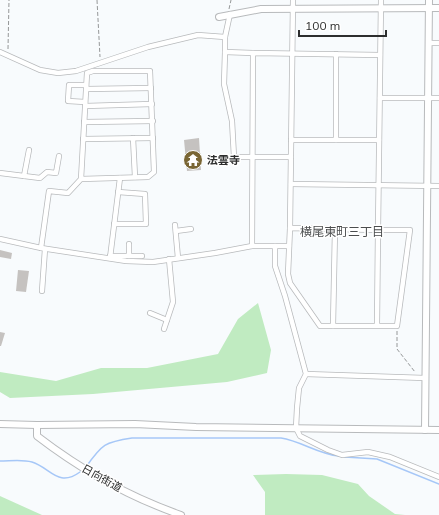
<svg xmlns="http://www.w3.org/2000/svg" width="439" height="515" font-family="Mulish,'Noto Sans JP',sans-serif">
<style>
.green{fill:#c0ebc1}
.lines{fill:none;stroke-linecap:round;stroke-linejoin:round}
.stream{stroke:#a6c7f7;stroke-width:1.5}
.building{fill:#c5c2c0}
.street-casing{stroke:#b8babc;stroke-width:6}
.secondary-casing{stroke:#b8babc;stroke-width:8}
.path{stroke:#969899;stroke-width:1;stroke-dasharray:4 2;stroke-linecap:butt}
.street{stroke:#fff;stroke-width:4.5}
.secondary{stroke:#fff;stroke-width:6}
.labels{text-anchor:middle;stroke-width:3;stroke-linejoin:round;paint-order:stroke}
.poi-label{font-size:11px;font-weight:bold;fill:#2d2e2e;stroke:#fff;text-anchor:start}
.street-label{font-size:11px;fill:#2d2e2e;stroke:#fff}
.neighbourhood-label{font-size:12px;fill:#4b4d4e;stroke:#fff}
</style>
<rect width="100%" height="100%" fill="#f8fbfd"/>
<g class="green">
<polygon points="258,303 271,350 267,373 227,382 93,394 10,398 0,392 0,372 56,381 101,368 147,368 218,354 238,319"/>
<polygon points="286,474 322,475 358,484 369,496 395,514 405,515 265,515 265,492 253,475"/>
<polygon points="0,496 42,515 0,515"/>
</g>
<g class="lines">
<g class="stream">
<polyline points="345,457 377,459 439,484"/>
<path d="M0,461C10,461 22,459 32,462C51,468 58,488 80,472"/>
<path d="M86,467C102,444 105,442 132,438H281C301,441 318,454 339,456"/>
</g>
</g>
<g class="building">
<polygon points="199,138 201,170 187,171 184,140"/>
<polygon points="0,250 12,253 11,259 0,257"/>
<polygon points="18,270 29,271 26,292 16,291"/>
<polygon points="0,332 5,333 1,346 0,346"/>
</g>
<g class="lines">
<defs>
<g id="street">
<polyline points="230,14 225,37 225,52 253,53"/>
<polyline points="429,43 439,43"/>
<polyline points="0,52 40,70 58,73 76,71 148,47 198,35 225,37"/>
<polyline points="225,52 224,84 232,121 234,157 291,157"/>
<polyline points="86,89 151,88"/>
<polyline points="380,98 439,98"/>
<polyline points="85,102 68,101 69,85 86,85"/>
<polyline points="85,106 152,104"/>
<polyline points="84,122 153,121"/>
<polyline points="133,138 135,177"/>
<polyline points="83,139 153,138"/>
<polyline points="291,140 379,140"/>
<polyline points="336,140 336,54"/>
<polyline points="0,173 40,178 47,172 56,173 59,156"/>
<polyline points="24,176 29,150"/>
<polyline points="291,184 439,186"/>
<polyline points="114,224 146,224 145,194 118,192"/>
<polyline points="175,225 178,258"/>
<polyline points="290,228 293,0"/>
<polyline points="176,231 191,229"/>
<polyline points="0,239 41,248 126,261 153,262 215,253 252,246 289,246"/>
<polyline points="252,246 253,53 380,55"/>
<polyline points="275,246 275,266 285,296 306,374 299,388 297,408 296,428 300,436 328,450 342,455 368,452 390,457 439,477"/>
<polyline points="41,248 49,191 68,193 81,179 87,73 93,71 150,71 154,172 148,177 81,179"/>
<polyline points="110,256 142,256"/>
<polyline points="129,256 129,244"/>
<polyline points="110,258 120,178"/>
<polyline points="42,291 45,249"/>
<polyline points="150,313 167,320"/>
<polyline points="333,326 335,229"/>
<polyline points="377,326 378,230 290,228 288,274 290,283 320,326 397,326 410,230 378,230 381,0"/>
<polyline points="164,329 173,302 169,259"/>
<polyline points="306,374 425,378"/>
</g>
<g id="secondary">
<polyline points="219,17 261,9 439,8"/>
<polyline points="0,424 37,425 135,424 196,427 439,430"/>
<path d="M37,425V436C80,469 129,497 181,515"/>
<polyline points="425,430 429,0"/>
</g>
</defs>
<use href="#street" class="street-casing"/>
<use href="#secondary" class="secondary-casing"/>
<g class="path">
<polyline points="97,0 100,57"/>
<polyline points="229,9 231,0"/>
<polyline points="8,49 9,0"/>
<polyline points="397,331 397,349 415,372"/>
</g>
<use href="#street" class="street"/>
<use href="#secondary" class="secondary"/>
</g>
<defs>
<symbol id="temple-disc" viewBox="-11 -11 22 22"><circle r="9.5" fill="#7a6635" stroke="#fff"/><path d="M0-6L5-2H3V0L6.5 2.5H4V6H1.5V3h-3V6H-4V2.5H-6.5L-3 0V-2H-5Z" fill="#fff"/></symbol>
</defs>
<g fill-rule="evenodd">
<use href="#temple-disc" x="182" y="149" width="22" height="22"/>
</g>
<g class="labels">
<g class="poi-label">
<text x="207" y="164">法雲寺</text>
</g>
<g class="street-label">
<text transform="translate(102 478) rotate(29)" y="4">日向街道</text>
</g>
<g class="neighbourhood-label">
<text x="342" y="236">横尾東町三丁目</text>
</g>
</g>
<path d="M299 30v6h87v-6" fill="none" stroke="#2d2e2e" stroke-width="2"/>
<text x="305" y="30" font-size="12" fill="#2d2e2e" stroke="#ffffff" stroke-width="3" paint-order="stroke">100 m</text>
</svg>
